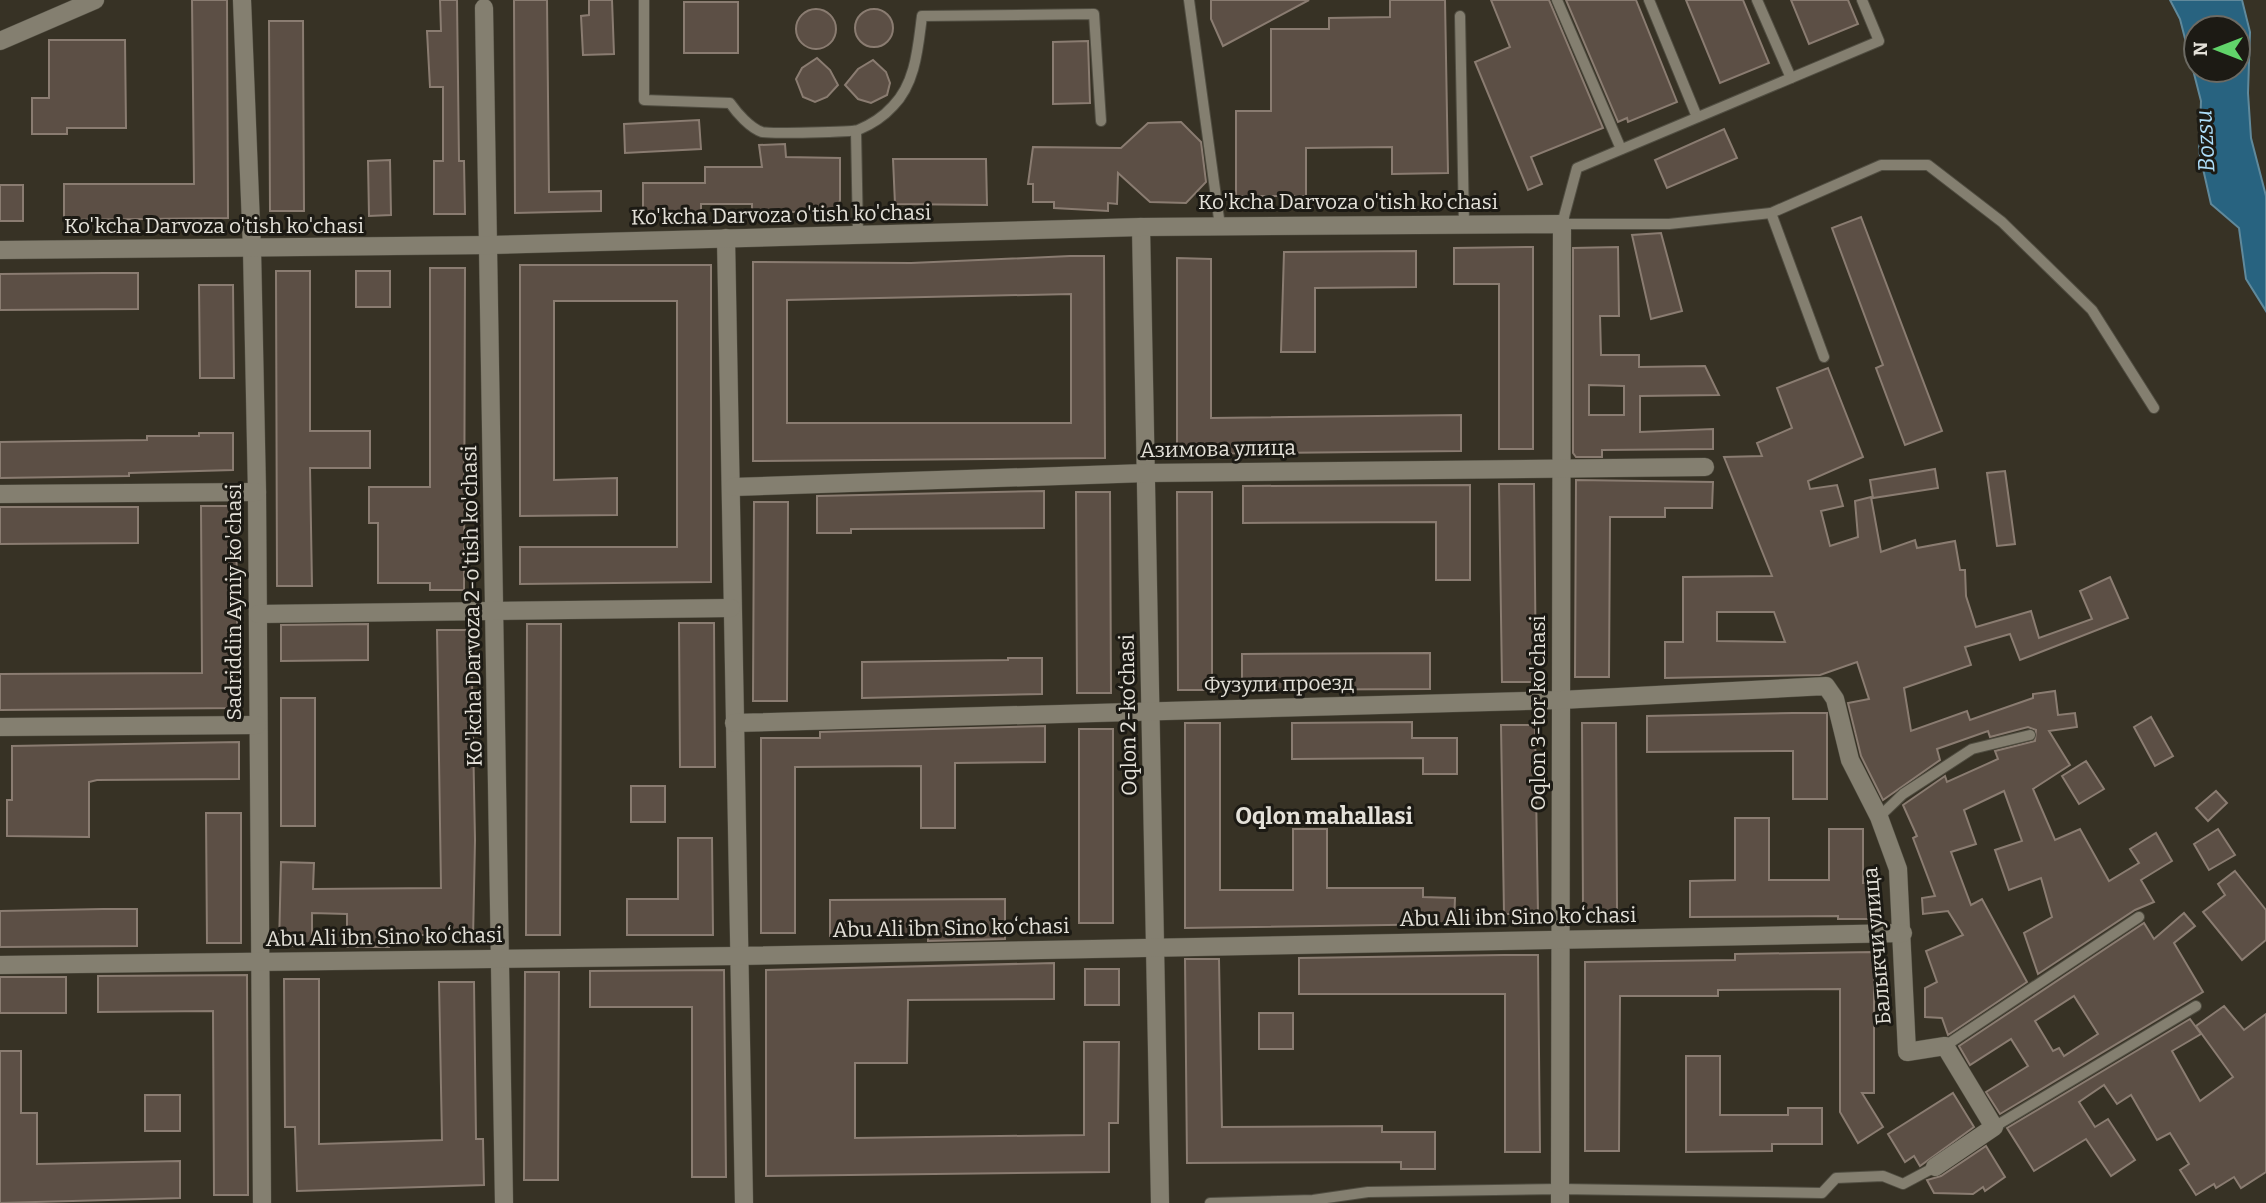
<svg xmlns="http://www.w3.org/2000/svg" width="2266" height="1203" font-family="Bitter,serif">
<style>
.water{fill:#286380;stroke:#60899b;stroke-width:2;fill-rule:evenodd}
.building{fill:#5c4f45;stroke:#8a7c71;stroke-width:2;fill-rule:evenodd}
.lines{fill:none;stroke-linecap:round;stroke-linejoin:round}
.service-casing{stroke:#514e42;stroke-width:12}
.minor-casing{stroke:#514e42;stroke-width:19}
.service{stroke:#847f70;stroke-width:10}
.minor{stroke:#847f70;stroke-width:18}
.labels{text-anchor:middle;stroke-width:6;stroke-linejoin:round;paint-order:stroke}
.street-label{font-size:21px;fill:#e4e1d9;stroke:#1c1a14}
.water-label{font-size:23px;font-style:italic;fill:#adddf9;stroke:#1c1a14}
.neighbourhood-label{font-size:23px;font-weight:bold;fill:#e4e1d9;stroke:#1c1a14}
</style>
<rect width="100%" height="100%" fill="#373225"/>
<path class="water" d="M2170,0H2242L2250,32L2248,93L2251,138L2266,196V311L2246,279L2239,228L2211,204L2199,151L2201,101L2180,19ZM2196,28H2238V70H2196Z"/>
<g class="building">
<polygon points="192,0 227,0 228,218 64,220 64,184 194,184"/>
<polygon points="440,0 457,0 459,161 464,161 465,214 434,214 434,161 443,161 443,87 430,87 427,31 441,31"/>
<polygon points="514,0 547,0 549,192 601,191 601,211 515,213"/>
<polygon points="589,0 612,0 614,54 583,55 581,16 589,15"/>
<polygon points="1211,0 1309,0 1223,46 1211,19"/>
<polygon points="1390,0 1445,0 1448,173 1392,174 1392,147 1306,148 1306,196 1236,196 1236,111 1271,111 1271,29 1329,29 1329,18 1390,17"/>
<polygon points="1491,0 1549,0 1603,128 1531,157 1542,184 1528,190 1475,62 1510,47"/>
<polygon points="1566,0 1636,0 1677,102 1628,122 1627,118 1618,122"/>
<polygon points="1686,0 1743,0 1769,63 1720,83"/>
<polygon points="1791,0 1848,0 1858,24 1809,44"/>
<rect x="684" y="2" width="54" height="51"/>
<circle cx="874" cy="28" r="19"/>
<circle cx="816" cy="29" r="20"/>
<polygon points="269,21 303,21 304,211 270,211"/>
<polygon points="49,40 125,40 126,128 67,128 67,134 32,134 32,98 49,98"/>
<polygon points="1088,41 1090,103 1053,104 1053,42"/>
<polygon points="817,58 830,70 838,85 827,97 815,102 803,97 796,79 802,68"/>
<polygon points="873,60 886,72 890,83 887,95 871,103 858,99 845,85 858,69"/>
<polygon points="699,120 701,149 625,153 624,124"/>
<polygon points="1181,122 1201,142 1206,182 1186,203 1150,202 1118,173 1117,204 1108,203 1108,211 1054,208 1054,202 1033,202 1033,184 1028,184 1033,147 1121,148 1148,123"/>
<polygon points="1724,129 1737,158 1667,188 1655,160"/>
<polygon points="785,144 786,157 840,158 840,200 836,213 752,211 752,204 701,204 701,212 643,212 643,183 705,183 705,167 762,167 759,145"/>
<polygon points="893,159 986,159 987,205 895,204"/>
<polygon points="390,160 391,215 369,216 368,161"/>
<rect x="0" y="185" width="23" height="36"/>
<polygon points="1861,217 1942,431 1905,445 1876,368 1883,365 1832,228"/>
<polygon points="1661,233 1682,311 1651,319 1632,235"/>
<polygon points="1533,247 1533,449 1499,449 1499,284 1454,284 1454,248"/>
<path d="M1618,247L1619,316H1600L1601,355H1639V367L1705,366L1719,395L1640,396V432L1713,429V449L1602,450V457H1576L1573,453V248ZM1589,385L1624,386V415H1589Z"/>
<polygon points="1416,251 1416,287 1315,288 1315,352 1281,352 1284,252"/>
<path d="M1070,256H1104L1105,458L753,461V262L911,263ZM1071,294V423H787V300Z"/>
<polygon points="1177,258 1211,259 1211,418 1461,415 1461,451 1177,454"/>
<polygon points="520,265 711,265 711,582 520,584 520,547 677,547 677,301 554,301 554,480 617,478 617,515 520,516"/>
<polygon points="430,268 465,268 464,590 430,590 430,583 378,583 378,523 369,523 369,487 430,487"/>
<polygon points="276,271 310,271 310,431 370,431 370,468 310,468 312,586 277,586"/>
<rect x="356" y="271" width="34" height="36"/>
<polygon points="104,273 138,273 138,309 0,310 0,274"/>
<polygon points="199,285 233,285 234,378 200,378"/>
<path d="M1828,368L1863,457L1808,481L1810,489L1837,485L1843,506L1821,511L1830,546L1858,537L1855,501L1871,497L1881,552L1915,540L1917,548L1955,541L1960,570H1965L1966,596L1976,627L2031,611L2039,638L2092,619L2080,591L2110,577L2128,618L2020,660L2010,634L1965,647L1971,665L1904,688L1911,731L1967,711L1970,720L2033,698V694L2055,691L2058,715L2075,713L2077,727L2049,731L2070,765L2033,789L2055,840L2080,829L2109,881L2139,863L2130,849L2156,833L2172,861L2141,880L2154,902L2135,910L2038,974L2024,933L2052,917L2041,878L2009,890L1995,850L2022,841L2004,791L1964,810L1976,844L1951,852L1971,905L1982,899L2027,982L1948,1035L1942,1018L1925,1017V988L1937,982L1926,951L1963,935L1948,911L1923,914L1922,898L1935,896L1913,838L1917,836L1903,805L1945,776L1947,782L1998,759L1995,751L2035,741L2036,730L2028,727L1990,737L1988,731L1937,749L1940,760L1883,800L1861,756L1848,703L1869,699L1857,662L1820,675L1665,678V642H1683V577L1772,576L1724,457L1762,456L1757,443L1792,428L1777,388ZM1717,612H1774L1785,642L1717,641Z"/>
<polygon points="199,433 233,433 233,470 129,473 129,476 0,478 0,442 147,440 147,436 199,436"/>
<polygon points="1935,469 1938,488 1873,498 1870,480"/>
<polygon points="2005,471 2015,544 1997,546 1987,473"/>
<polygon points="1576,480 1713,482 1712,508 1665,508 1665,517 1610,517 1609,677 1575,677"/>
<polygon points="1499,484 1534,484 1536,682 1502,682"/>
<polygon points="1470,485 1470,580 1436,580 1436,522 1243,523 1243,486"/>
<polygon points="1044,491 1044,528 851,529 851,533 817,533 817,496"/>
<polygon points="1076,492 1110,492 1111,693 1077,693"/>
<polygon points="1177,492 1212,492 1212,690 1178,690"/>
<polygon points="754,502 788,502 787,701 753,701"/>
<polygon points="201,506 236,506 238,708 0,710 0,674 202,673"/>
<polygon points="0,507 138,507 138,543 0,544"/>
<polygon points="679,623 714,623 715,767 680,767"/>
<polygon points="368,624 368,660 281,661 281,625"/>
<polygon points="527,624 561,624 560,935 526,935"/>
<polygon points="437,630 471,630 475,840 473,940 428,940 428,935 389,935 389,947 347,947 347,914 312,913 312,946 279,946 281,862 314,863 313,889 441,888"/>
<polygon points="1430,653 1430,689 1242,690 1242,654"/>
<polygon points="1008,658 1042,658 1042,694 862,698 862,662 1008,660"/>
<rect x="281" y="698" width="34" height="128"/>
<polygon points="1793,713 1827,713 1827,799 1793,799 1793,751 1647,752 1647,716"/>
<polygon points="2151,717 2173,756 2155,766 2134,727"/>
<polygon points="1412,722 1412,738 1457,738 1457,774 1423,774 1423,758 1292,759 1292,723"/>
<polygon points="1185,723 1220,723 1220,890 1293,890 1293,829 1327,829 1327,888 1423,888 1423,897 1455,898 1454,924 1185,928"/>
<polygon points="1582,723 1616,723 1617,912 1583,912"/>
<polygon points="1501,725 1535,725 1538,914 1504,914"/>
<polygon points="1045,726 1045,762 955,763 955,828 921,828 921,766 795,767 795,933 761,933 761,738 820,738 820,732"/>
<rect x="1079" y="729" width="34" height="194"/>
<polygon points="239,742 239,779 97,780 89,782 89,837 7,836 7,800 12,800 12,746"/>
<polygon points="2086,761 2104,789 2079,804 2062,776"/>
<rect x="631" y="786" width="34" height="36"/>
<polygon points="2216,791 2227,803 2208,821 2196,808"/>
<polygon points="206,813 241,813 241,943 207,943"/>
<polygon points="1735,818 1769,818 1769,880 1829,880 1829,829 1863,829 1863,883 1873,883 1873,919 1838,919 1838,916 1690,917 1690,881 1735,880"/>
<polygon points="2218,829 2235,855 2209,870 2194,844"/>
<polygon points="678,838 712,838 713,935 627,935 627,899 678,899"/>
<polygon points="2235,871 2266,910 2266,940 2242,960 2203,912 2225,895 2218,884"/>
<polygon points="1005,899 1005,939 928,941 928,936 830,936 830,900"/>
<polygon points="103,909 137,909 137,946 0,947 0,911"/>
<path d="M2184,913L2195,926L2174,943L2203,992L2000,1114L1986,1092L2028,1066L2011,1039L1970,1065L1959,1046L2144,923L2154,939ZM2074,996L2098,1034L2064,1056L2059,1048L2053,1051L2035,1021Z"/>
<polygon points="1874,952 1874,1093 1862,1093 1883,1127 1858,1143 1840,1112 1840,989 1718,990 1718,996 1620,996 1619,1151 1585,1151 1585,962 1735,960 1735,954"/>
<polygon points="1504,955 1538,955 1540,1152 1505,1152 1505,994 1299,994 1299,958"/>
<polygon points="1185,959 1219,959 1222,1127 1382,1126 1382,1132 1435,1132 1435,1169 1401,1169 1401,1162 1187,1163"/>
<polygon points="1054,963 1054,999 908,1000 907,1063 855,1063 855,1138 1084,1135 1084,1042 1119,1042 1118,1123 1109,1123 1109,1172 766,1176 766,970"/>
<rect x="1085" y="969" width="34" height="36"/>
<polygon points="724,970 726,1177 692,1177 692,1007 590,1007 590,971"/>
<polygon points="525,972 559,972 558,1180 524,1180"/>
<polygon points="247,975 248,1195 214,1195 213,1011 98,1012 98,976"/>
<rect x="0" y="977" width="66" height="36"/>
<polygon points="284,979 319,979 319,1144 442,1140 439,982 474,982 476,1139 483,1139 484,1185 297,1191 295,1127 285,1127"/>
<polygon points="2224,1006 2244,1030 2266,1014 2266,1172 2241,1188 2234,1177 2216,1188 2214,1184 2196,1195 2180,1170 2189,1164 2170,1133 2157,1140 2131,1095 2117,1104 2104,1085 2079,1102 2095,1127 2108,1119 2135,1160 2111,1176 2086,1139 2034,1171 2007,1128 2190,1019 2201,1034 2172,1051 2200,1101 2233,1077 2196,1026"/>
<rect x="1259" y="1013" width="34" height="36"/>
<polygon points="0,1051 21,1051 21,1113 37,1113 37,1164 180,1161 180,1198 0,1203"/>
<polygon points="1686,1056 1720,1056 1720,1115 1788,1115 1788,1108 1822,1108 1822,1144 1772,1144 1772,1151 1686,1152"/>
<polygon points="1953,1093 1974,1127 1920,1166 1914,1156 1905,1162 1888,1134"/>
<rect x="145" y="1095" width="35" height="36"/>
<polygon points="1986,1146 2005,1177 1985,1191 1983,1187 1973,1194 1934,1193 1927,1180 1941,1176"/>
</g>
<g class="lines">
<defs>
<g id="service">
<path d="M644,0V100L730,103C737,113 750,128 762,132C769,134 851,132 858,130C870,125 884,116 893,106C916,83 918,46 922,16L1094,14L1101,121"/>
<polyline points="1189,0 1220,226"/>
<polyline points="1557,0 1621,149"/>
<polyline points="1649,0 1697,117"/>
<polyline points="1757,0 1791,78"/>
<polyline points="1862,0 1879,41 1577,168 1562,224 1669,224 1771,213 1881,165 1928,165 2002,222 2092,310 2154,408"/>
<polyline points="1460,16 1464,224"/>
<polyline points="856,131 858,236"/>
<polyline points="1771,213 1824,357"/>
<polyline points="1879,817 1903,794 1972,749 2030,735"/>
<polyline points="1945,1046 2139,917"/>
<polyline points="1994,1127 2196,1006"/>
<polyline points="1210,1203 1313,1200 1368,1192 1560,1189 1822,1193 1836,1178 1883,1176 1903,1184 1935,1167"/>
</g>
<g id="minor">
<polyline points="242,0 252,249 257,492 262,1203"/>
<polyline points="484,8 504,1203"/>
<polyline points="0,41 95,0"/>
<polyline points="1141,227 1160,1203"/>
<path d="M726,238C735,560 735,881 744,1203"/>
<polyline points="0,250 490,245 1141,227 1562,224 1560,1203"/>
<polyline points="733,487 1146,473 1705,467"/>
<polyline points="0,494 257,492"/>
<polyline points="258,614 731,608"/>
<polyline points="734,723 1561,700 1826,686 1835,699 1850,760 1879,817 1898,869 1907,1052 1945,1046 1994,1127 1935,1167"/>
<polyline points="0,727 257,725"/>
<polyline points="0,965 737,956 1903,933"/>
</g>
</defs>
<use href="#service" class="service-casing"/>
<use href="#minor" class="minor-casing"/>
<use href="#service" class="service"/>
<use href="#minor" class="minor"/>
</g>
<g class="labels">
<g class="street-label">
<text x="1348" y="209">Ko'kcha Darvoza o'tish ko'chasi</text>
<text transform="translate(781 215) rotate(-1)" y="7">Ko'kcha Darvoza o'tish ko'chasi</text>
<text x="214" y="233">Ko'kcha Darvoza o'tish ko'chasi</text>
<text transform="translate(1218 449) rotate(-1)" y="7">Азимова улица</text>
<text transform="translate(234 602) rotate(-90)" y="7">Sadriddin Ayniy ko'chasi</text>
<text transform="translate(472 606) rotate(-91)" y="7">Ko'kcha Darvoza 2-o'tish ko'chasi</text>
<text transform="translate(1279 684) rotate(-1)" y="7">Фузули проезд</text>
<text transform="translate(1538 713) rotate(-90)" y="7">Oqlon 3-tor ko'chasi</text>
<text transform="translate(1128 715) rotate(-91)" y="7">Oqlon 2-ko‘chasi</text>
<text transform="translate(1518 917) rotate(-1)" y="7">Abu Ali ibn Sino koʻchasi</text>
<text transform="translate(951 928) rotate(-1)" y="7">Abu Ali ibn Sino koʻchasi</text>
<text transform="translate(384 937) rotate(-1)" y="7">Abu Ali ibn Sino koʻchasi</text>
<text transform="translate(1877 946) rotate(-95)" y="7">Балыкчи улица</text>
</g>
<g class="water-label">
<text transform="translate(2205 141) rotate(-93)" y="8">Bozsu</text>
</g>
<g class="neighbourhood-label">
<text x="1324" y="824">Oqlon mahallasi</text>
</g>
</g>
<g transform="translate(2217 49) rotate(270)"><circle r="33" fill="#1c1a14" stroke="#6c6a63" stroke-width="2"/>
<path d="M0-5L12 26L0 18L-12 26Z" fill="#61d46a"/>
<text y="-10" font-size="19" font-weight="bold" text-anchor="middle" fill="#e4e1d9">N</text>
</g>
</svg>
